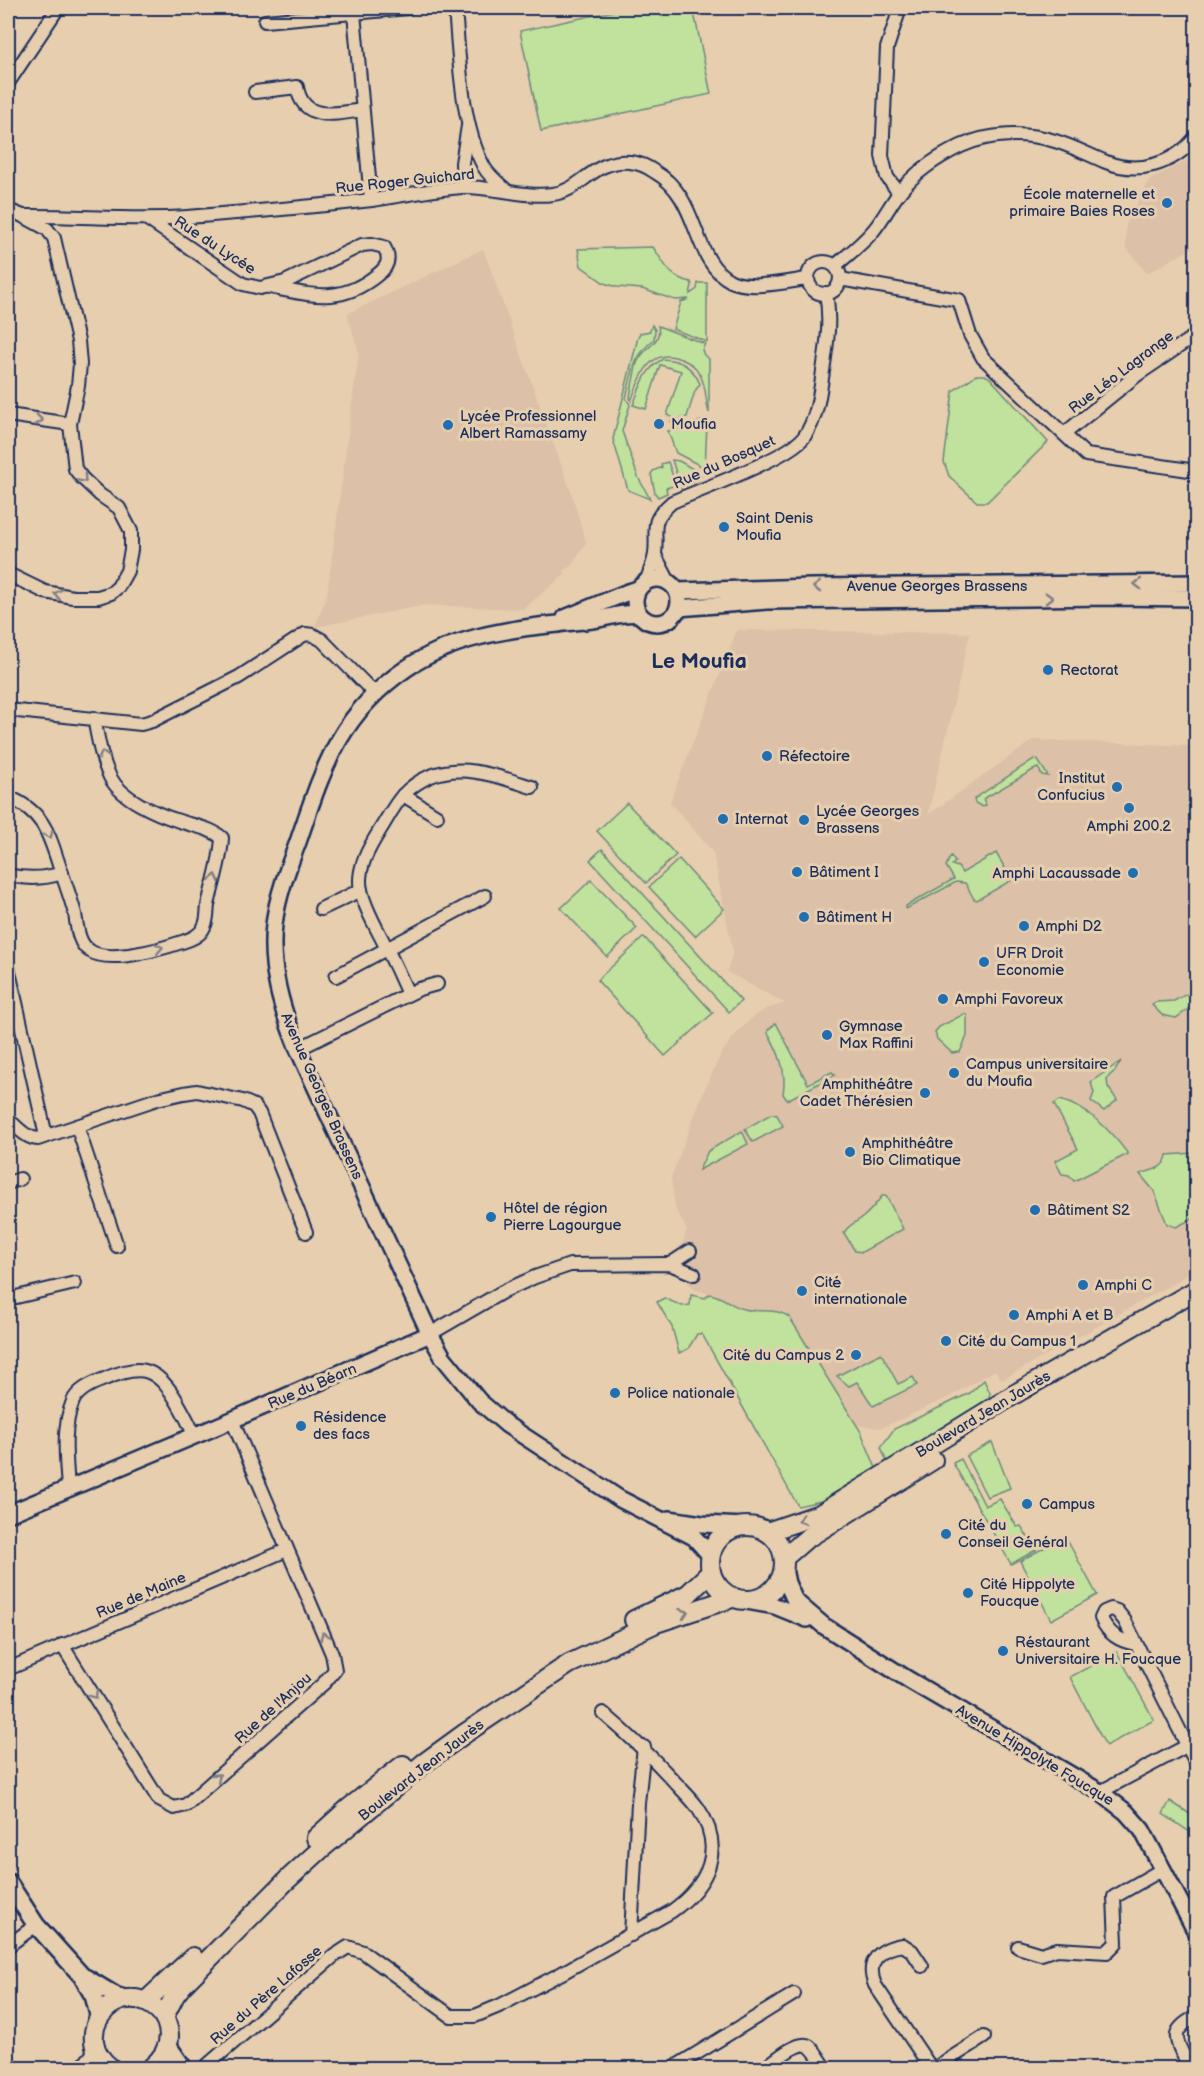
<svg xmlns="http://www.w3.org/2000/svg" width="1204" height="2076" font-family="'Balsamiq Sans',sans-serif">
<style>
.built{fill:#dcc0a7}
.green{fill:#c0e29c;stroke:#6e887d;stroke-width:1.5}
.lines{fill:none;stroke-linecap:round;stroke-linejoin:round}
.minor-casing{stroke:#1b2f5e;stroke-width:16}
.tertiary-casing{stroke:#1b2f5e;stroke-width:20}
.secondary-casing{stroke:#1b2f5e;stroke-width:21}
.primary-casing{stroke:#1b2f5e;stroke-width:22}
.minor{stroke:#e6ceae;stroke-width:12}
.tertiary{stroke:#e6ceae;stroke-width:15}
.secondary{stroke:#e6ceae;stroke-width:16}
.primary{stroke:#e6ceae;stroke-width:18}
.oneway{stroke:#807e86}
.poi-dot{fill:#1f6fb2;stroke:#e6ceae;stroke-width:2}
.labels{text-anchor:middle;stroke-width:6;stroke-linejoin:round;paint-order:stroke}
.street-label{font-size:15px;fill:#1b2f5e;stroke:#e6ceae}
.poi-label{font-size:15px;fill:#1b2f5e;stroke:#e6ceae;text-anchor:start}
.district-label{font-size:21px;font-weight:bold;fill:#1b2f5e;stroke:#e6ceae}
</style>
<rect width="100%" height="100%" fill="#e6ceae"/>
<filter id="ink" filterUnits="userSpaceOnUse"><feTurbulence type="fractalNoise" baseFrequency=".0167" numOctaves="2"/><feDisplacementMap in="SourceGraphic" scale="12" xChannelSelector="R" yChannelSelector="G"/><feConvolveMatrix kernelMatrix="1 2 1 2 8 2 1 2 1" color-interpolation-filters="sRGB"/></filter>
<g filter="url(#ink)">
<g class="built">
<polygon points="1196,156 1196,246 1147,273 1126,247 1126,225 1149,180"/>
<polygon points="483,249 573,498 586,543 571,566 564,570 565,574 523,609 425,605 315,627 327,595 359,352 347,314"/>
<polygon points="737,630 970,633 928,815 1033,740 1196,746 1196,1267 1179,1280 1002,1380 995,1370 951,1396 881,1428 857,1425 784,1312 740,1308 713,1294 695,1290 683,1277 675,1274 668,1258 679,1248 684,1240 687,1230 676,1210 671,1178 703,1093 721,1054 734,1036 752,1018 766,1009 785,1003 727,972 733,951 713,852 670,802"/>
</g>
<g class="green">
<polygon points="628,8 693,8 711,94 541,131 520,31"/>
<path d="M653,247C665,264 668,277 691,282L692,285L690,294L697,289L698,283H707V342L673,329L681,302L689,299L675,300L642,289L617,287L604,283L581,266L578,249Z"/>
<path d="M652,325L655,330L654,339C632,359 633,370 626,398L630,405L622,431L638,477L650,499L628,490L613,439L638,337L640,333L650,331Z"/>
<path d="M658,326L705,344L702,350L704,355L709,359V413C705,400 707,385 699,373C695,365 688,362 681,359C649,346 640,378 631,401L630,397C632,386 634,374 637,363C642,348 663,343 658,326Z"/>
<path d="M663,359C681,360 693,367 700,384L695,391L687,417L671,422L672,417L667,415L681,371L660,365L646,409L633,405C640,388 645,368 663,359Z"/>
<polygon points="976,375 985,375 990,378 1048,442 987,502 977,502 949,476 944,462 953,391"/>
<polygon points="705,420 707,422 705,468 676,453 668,431"/>
<polygon points="672,460 679,461 700,473 701,475 698,481 681,488"/>
<polygon points="668,462 676,485 666,488 667,493 658,497 655,493 651,474 653,471 662,467 661,464"/>
<polygon points="1037,759 1048,776 1042,775 1038,768 1033,770 983,799 986,805 983,807 975,803 974,799 1031,761"/>
<polygon points="627,803 676,855 646,883 597,831"/>
<polygon points="602,849 741,1001 729,1012 590,860"/>
<polygon points="996,853 1012,880 977,900 974,899 965,883 956,882 906,909 906,906 954,879 946,866 951,856 955,862 952,865 958,867 962,873"/>
<polygon points="679,859 724,909 695,936 649,887"/>
<polygon points="591,880 637,928 607,957 561,908"/>
<polygon points="644,937 713,1013 665,1056 597,980"/>
<path d="M1196,989V1003C1188,1008 1184,1013 1176,1018L1162,1015L1152,1005L1156,1002L1174,1001Z"/>
<polygon points="964,1014 967,1015 967,1036 960,1052 952,1053 937,1039 935,1032 939,1027"/>
<path d="M776,1023L808,1084L832,1072L835,1075L787,1100L783,1094C787,1072 779,1052 768,1033V1030Z"/>
<polygon points="1121,1061 1115,1071 1109,1076 1107,1080 1108,1087 1117,1100 1104,1111 1091,1101 1094,1093 1091,1082"/>
<path d="M1060,1100C1089,1108 1110,1130 1128,1154L1074,1181L1069,1175L1062,1174L1055,1161L1078,1149L1054,1104Z"/>
<polygon points="771,1114 777,1115 783,1126 753,1142 745,1129"/>
<polygon points="742,1131 748,1144 699,1170 708,1151"/>
<path d="M1195,1153L1196,1156V1217L1176,1227L1167,1224L1154,1191L1140,1174C1152,1170 1165,1169 1167,1155Z"/>
<path d="M882,1196H886L903,1229L862,1252L855,1251L844,1233C848,1225 855,1223 862,1218C870,1212 876,1204 882,1196Z"/>
<path d="M709,1294C721,1295 729,1304 740,1308C756,1314 777,1306 790,1318L861,1432L876,1468L821,1501L798,1506L702,1334H697L688,1349L679,1353L672,1327L657,1302L664,1298L682,1306L690,1305L691,1295L705,1298Z"/>
<polygon points="881,1353 898,1384 913,1377 917,1385 873,1406 857,1382 849,1386 837,1376"/>
<polygon points="984,1380 990,1393 988,1400 887,1462 881,1447 894,1429 970,1393"/>
<polygon points="992,1442 1010,1488 987,1497 966,1456"/>
<polygon points="961,1459 985,1506 1000,1499 1017,1527 1021,1526 1036,1550 1011,1564 953,1463"/>
<polygon points="1065,1536 1097,1595 1051,1620 1020,1561"/>
<polygon points="1117,1652 1154,1720 1106,1746 1070,1677"/>
<polygon points="1170,1801 1196,1818 1196,1836 1163,1814"/>
</g>
<g class="lines">
<defs>
<g id="minor">
<path d="M455,8C459,55 461,125 484,167C489,176 498,183 506,190"/>
<polyline points="354,13 371,200"/>
<polyline points="265,21 408,8"/>
<polyline points="8,83 58,8"/>
<path d="M255,92L297,87C303,122 335,114 362,110"/>
<polyline points="463,187 462,163 468,126"/>
<polyline points="899,193 887,177 882,156 887,48 900,8"/>
<path d="M8,210L23,216C78,215 132,221 187,217C249,212 311,207 372,200C402,196 432,189 462,187C492,186 523,198 553,194C582,191 592,159 630,162C639,163 648,167 655,172C701,198 691,261 731,281C750,290 786,282 807,279"/>
<path d="M147,219L243,284L260,288L285,282L362,245L372,244L384,247C391,259 388,267 377,275C340,305 312,295 269,287"/>
<circle cx="824" cy="278" r="16"/>
<path d="M836,265C849,254 862,244 873,231C883,219 890,205 899,193C914,173 938,157 961,146C989,133 1025,132 1055,141C1072,146 1089,155 1106,162C1139,175 1174,164 1196,137"/>
<polyline points="840,279 959,300 970,335 983,358 1086,455 1196,471"/>
<polyline points="8,415 70,424"/>
<polyline points="1064,434 1137,375 1196,335"/>
<polyline points="655,555 669,582"/>
<polyline points="8,574 45,592 73,597 98,597 111,593 118,587 127,571 131,550 131,531 119,508 100,495 82,478 75,469 70,424 78,386 80,364 78,341 54,238 47,229 23,216"/>
<path d="M646,582C649,573 654,563 655,554C658,527 648,523 672,502C700,490 788,458 804,437C817,419 820,393 823,371C827,345 831,320 826,293"/>
<polyline points="8,710 141,724 152,721 239,677 305,634 313,635 322,640 375,694"/>
<polyline points="403,795 437,816"/>
<path d="M8,797C45,812 49,835 61,871C66,885 71,899 75,914C77,926 78,944 90,951C109,964 161,949 182,942C191,939 200,936 204,927C208,920 207,912 208,905C213,883 221,860 222,838C211,828 194,826 179,821C157,814 121,799 110,777C101,759 98,738 94,718"/>
<path d="M8,875C25,879 44,879 62,873"/>
<polyline points="321,909 361,890"/>
<polyline points="8,967 46,1136"/>
<polyline points="336,976 485,896"/>
<path d="M408,994C401,978 393,961 385,945C376,927 365,909 361,890C356,869 370,846 380,830C387,819 394,805 403,795C442,755 487,773 532,787"/>
<polyline points="298,1049 419,989 437,984"/>
<path d="M8,1120C18,1127 25,1138 38,1139L157,1099L184,1093L197,1091L243,1101L254,1106L259,1113L306,1232"/>
<polyline points="77,1126 117,1246"/>
<polyline points="8,1183 20,1179"/>
<polyline points="670,1264 690,1251"/>
<polyline points="8,1299 75,1283"/>
<polyline points="430,1334 504,1291 535,1277 570,1265 670,1264 694,1274"/>
<path d="M68,1488C66,1459 62,1428 73,1401C78,1390 91,1384 102,1380C137,1365 154,1364 175,1398C182,1410 189,1422 194,1435"/>
<path d="M1136,1644C1119,1641 1108,1634 1101,1618L1104,1612L1111,1609L1117,1611L1125,1621L1196,1763"/>
<polyline points="62,1645 159,1800 174,1808 186,1805 324,1683 335,1670 332,1654 232,1420"/>
<polyline points="8,1669 287,1550"/>
<polyline points="1100,1792 1196,1741"/>
<polyline points="631,1935 638,1803 644,1747"/>
<polyline points="8,1946 36,1925"/>
<polyline points="1018,1947 1041,1954 1057,1949 1107,1952 1116,1943 1114,1897 1163,1869"/>
<path d="M922,1966L912,1951L903,1945C880,1948 865,1961 875,1985L931,2068"/>
<path d="M204,2068L334,1956L348,1947L363,1952L451,2016H475L499,2006L562,1973L672,1911C708,1885 726,1849 698,1808C691,1798 681,1789 673,1780C650,1755 629,1735 603,1713"/>
<polyline points="673,2068 794,1994"/>
<path d="M765,2068C773,2062 799,2039 809,2046C816,2051 821,2062 826,2068"/>
<polyline points="935,2068 984,2037"/>
<path d="M1190,2068C1178,2043 1165,2032 1196,2017"/>
</g>
<g id="tertiary">
<circle cx="657" cy="601" r="22"/>
<polyline points="677,591 811,587 1196,583"/>
<polyline points="678,608 767,601 1110,597 1196,598"/>
<path d="M639,614C625,612 613,616 599,619C586,621 572,622 558,624C506,629 451,638 407,668C339,714 323,769 298,842C288,868 277,897 274,925C269,968 282,1010 298,1049L430,1334L443,1357L479,1401L507,1425L620,1499L694,1537L710,1555"/>
<polyline points="565,618 628,592 638,589"/>
<polyline points="8,1514 232,1420 430,1334"/>
<polyline points="669,1519 702,1524 746,1526"/>
<polyline points="784,1569 787,1583 795,1601 824,1626 909,1680 1100,1792 1126,1812 1142,1830 1196,1932"/>
<polyline points="747,1601 775,1606 807,1619"/>
<polyline points="168,2045 184,2068"/>
</g>
<g id="secondary">
<polyline points="8,1882 36,1925 82,1976 94,1997 99,2017"/>
<polyline points="86,1978 116,1996 126,1999"/>
</g>
<g id="primary">
<circle cx="747" cy="1563" r="37"/>
<polyline points="767,1532 820,1514 1020,1391 1196,1290"/>
<polyline points="784,1558 806,1539 933,1460"/>
<polyline points="634,1620 688,1594 711,1572"/>
<polyline points="316,1838 349,1808 403,1765"/>
<polyline points="146,2001 193,1957"/>
<polyline points="164,2017 175,1995 183,1985 287,1880 321,1849 424,1763 464,1734 569,1664 656,1623 732,1598"/>
<polyline points="85,2068 97,2053"/>
<path d="M111,2068C69,2038 112,1978 153,2006C161,2011 166,2019 168,2028C172,2045 163,2058 151,2068"/>
</g>
</defs>
<use href="#minor" class="minor-casing"/>
<use href="#tertiary" class="tertiary-casing"/>
<use href="#secondary" class="secondary-casing"/>
<use href="#primary" class="primary-casing"/>
<use href="#minor" class="minor"/>
<use href="#tertiary" class="tertiary"/>
<use href="#secondary" class="secondary"/>
<use href="#primary" class="primary"/>
</g>
<defs><path id="oneway-chevron" d="M-2-3.5L2.5 0L-2 3.5" fill="none" stroke-width="1.6" stroke-linecap="round" stroke-linejoin="round" transform="scale(1.5)"/></defs>
<g class="oneway">
<use href="#oneway-chevron" transform="translate(39 420) rotate(7)"/>
<use href="#oneway-chevron" transform="translate(83 479) rotate(47)"/>
<use href="#oneway-chevron" transform="translate(1138 584) rotate(180)"/>
<use href="#oneway-chevron" transform="translate(817 587) rotate(179)"/>
<use href="#oneway-chevron" transform="translate(58 594) rotate(-168)"/>
<use href="#oneway-chevron" transform="translate(1049 598) rotate(-1)"/>
<use href="#oneway-chevron" transform="translate(103 755) rotate(-106)"/>
<use href="#oneway-chevron" transform="translate(49 835) rotate(67)"/>
<use href="#oneway-chevron" transform="translate(215 878) rotate(-77)"/>
<use href="#oneway-chevron" transform="translate(159 948) rotate(-12)"/>
<use href="#oneway-chevron" transform="translate(802 1520) rotate(162)"/>
<use href="#oneway-chevron" transform="translate(684 1613) rotate(-19)"/>
<use href="#oneway-chevron" transform="translate(324 1636) rotate(-113)"/>
<use href="#oneway-chevron" transform="translate(94 1695) rotate(58)"/>
<use href="#oneway-chevron" transform="translate(217 1777) rotate(-41)"/>
</g>
</g>
<g class="poi-dot">
<circle cx="1167" cy="203" r="6"/>
<circle cx="659" cy="424" r="6"/>
<circle cx="448" cy="425" r="6"/>
<circle cx="724" cy="527" r="6"/>
<circle cx="1048" cy="670" r="6"/>
<circle cx="767" cy="756" r="6"/>
<circle cx="1117" cy="787" r="6"/>
<circle cx="1129" cy="808" r="6"/>
<circle cx="723" cy="819" r="6"/>
<circle cx="804" cy="820" r="6"/>
<circle cx="797" cy="872" r="6"/>
<circle cx="1133" cy="873" r="6"/>
<circle cx="804" cy="917" r="6"/>
<circle cx="1024" cy="926" r="6"/>
<circle cx="984" cy="962" r="6"/>
<circle cx="943" cy="999" r="6"/>
<circle cx="827" cy="1035" r="6"/>
<circle cx="954" cy="1073" r="6"/>
<circle cx="925" cy="1093" r="6"/>
<circle cx="850" cy="1152" r="6"/>
<circle cx="1035" cy="1210" r="6"/>
<circle cx="491" cy="1217" r="6"/>
<circle cx="1083" cy="1285" r="6"/>
<circle cx="802" cy="1291" r="6"/>
<circle cx="1014" cy="1315" r="6"/>
<circle cx="946" cy="1341" r="6"/>
<circle cx="856" cy="1355" r="6"/>
<circle cx="615" cy="1393" r="6"/>
<circle cx="301" cy="1426" r="6"/>
<circle cx="1027" cy="1504" r="6"/>
<circle cx="946" cy="1534" r="6"/>
<circle cx="968" cy="1593" r="6"/>
<circle cx="1003" cy="1651" r="6"/>
</g>
<g class="labels">
<g class="street-label">
<text transform="translate(405 181) rotate(-6)" y="5">Rue Roger Guichard</text>
<text transform="translate(215 245) rotate(33)" y="5">Rue du Lycée</text>
<text transform="translate(1121 372) rotate(-37)" y="5">Rue Léo Lagrange</text>
<text transform="translate(724 462) rotate(-24)" y="5">Rue du Bosquet</text>
<text x="937" y="591">Avenue Georges Brassens</text>
<text transform="translate(322 1096) rotate(66)" y="5">Avenue Georges Brassens</text>
<text transform="translate(312 1386) rotate(-23)" y="5">Rue du Béarn</text>
<text transform="translate(983 1414) rotate(-31)" y="5">Boulevard Jean Jaurès</text>
<text transform="translate(141 1595) rotate(-23)" y="5">Rue de Maine</text>
<text transform="translate(273 1708) rotate(-42)" y="5">Rue de l'Anjou</text>
<text transform="translate(1035 1755) rotate(31)" y="5">Avenue Hippolyte Foucque</text>
<text transform="translate(421 1770) rotate(-38)" y="5">Boulevard Jean Jaurès</text>
<text transform="translate(266 1995) rotate(-41)" y="5">Rue du Père Lafosse</text>
</g>
<g class="poi-label">
<text x="1155" y="199" text-anchor="end">École maternelle et<tspan x="1155" dy="17">primaire Baies Roses</tspan></text>
<text x="460" y="421">Lycée Professionnel<tspan x="460" dy="17">Albert Ramassamy</tspan></text>
<text x="671" y="429">Moufia</text>
<text x="736" y="523">Saint Denis<tspan x="736" dy="17">Moufia</tspan></text>
<text x="1060" y="675">Rectorat</text>
<text x="779" y="761">Réfectoire</text>
<text x="1105" y="783" text-anchor="end">Institut<tspan x="1105" dy="17">Confucius</tspan></text>
<text x="816" y="816">Lycée Georges<tspan x="816" dy="17">Brassens</tspan></text>
<text x="735" y="824">Internat</text>
<text x="1129" y="831" text-anchor="middle">Amphi 200.2</text>
<text x="809" y="877">Bâtiment I</text>
<text x="1121" y="878" text-anchor="end">Amphi Lacaussade</text>
<text x="816" y="922">Bâtiment H</text>
<text x="1036" y="931">Amphi D2</text>
<text x="996" y="958">UFR Droit<tspan x="996" dy="17">Economie</tspan></text>
<text x="955" y="1004">Amphi Favoreux</text>
<text x="839" y="1031">Gymnase<tspan x="839" dy="17">Max Raffini</tspan></text>
<text x="966" y="1069">Campus universitaire<tspan x="966" dy="17">du Moufia</tspan></text>
<text x="913" y="1089" text-anchor="end">Amphithéâtre<tspan x="913" dy="17">Cadet Thérésien</tspan></text>
<text x="862" y="1148">Amphithéâtre<tspan x="862" dy="17">Bio Climatique</tspan></text>
<text x="503" y="1213">Hôtel de région<tspan x="503" dy="17">Pierre Lagourgue</tspan></text>
<text x="1047" y="1215">Bâtiment S2</text>
<text x="814" y="1287">Cité<tspan x="814" dy="17">internationale</tspan></text>
<text x="1095" y="1290">Amphi C</text>
<text x="1026" y="1320">Amphi A et B</text>
<text x="958" y="1346">Cité du Campus 1</text>
<text x="844" y="1360" text-anchor="end">Cité du Campus 2</text>
<text x="627" y="1398">Police nationale</text>
<text x="313" y="1422">Résidence<tspan x="313" dy="17">des facs</tspan></text>
<text x="1039" y="1509">Campus</text>
<text x="958" y="1530">Cité du<tspan x="958" dy="17">Conseil Général</tspan></text>
<text x="980" y="1589">Cité Hippolyte<tspan x="980" dy="17">Foucque</tspan></text>
<text x="1015" y="1647">Réstaurant<tspan x="1015" dy="17">Universitaire H. Foucque</tspan></text>
</g>
<g class="district-label">
<text x="699" y="668">Le Moufia</text>
</g>
</g>
<rect width="1204" height="2076" fill="none" stroke="#e6ceae" stroke-width="30"/>
<rect x="15" y="15" width="1174" height="2046" fill="none" stroke="#1b2f5e" stroke-width="2" filter="url(#ink)"/>
</svg>
